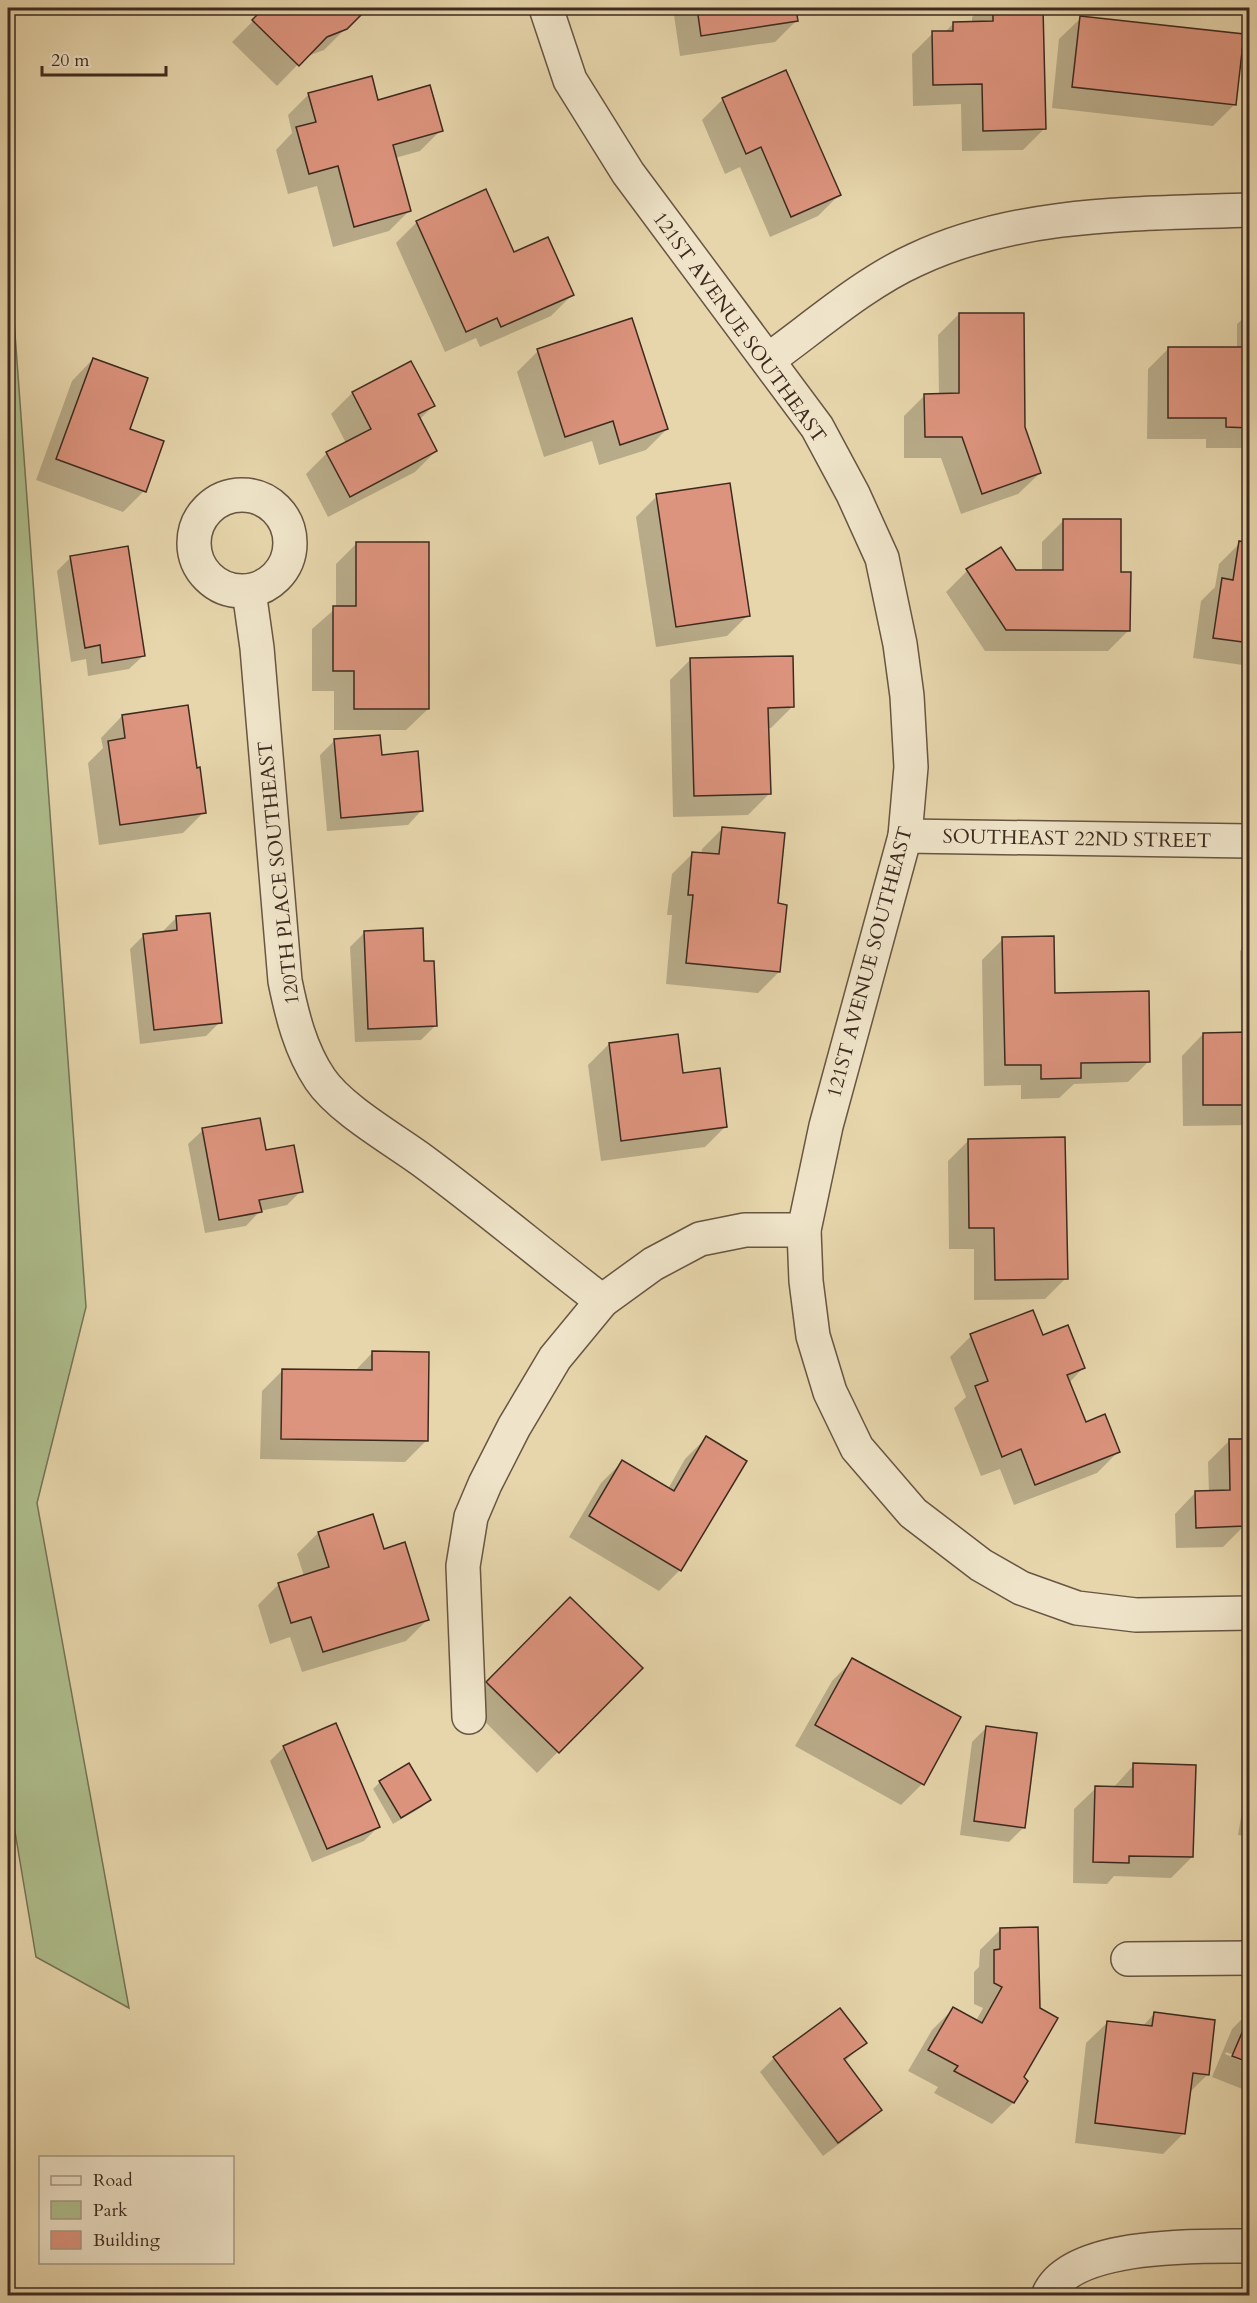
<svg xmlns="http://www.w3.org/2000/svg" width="1257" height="2303" font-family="Cardo,serif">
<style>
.green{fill:#afbf8e;stroke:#767456;stroke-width:1.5}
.shadow{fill:#0003}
.building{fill:#dd947e;stroke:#3d2a1f;stroke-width:1.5}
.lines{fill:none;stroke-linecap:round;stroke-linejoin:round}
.minor-casing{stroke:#685542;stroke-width:36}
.minor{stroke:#efe4c9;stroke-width:33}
.labels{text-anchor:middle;stroke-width:6;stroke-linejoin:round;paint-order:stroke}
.street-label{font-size:20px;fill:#3d2a1f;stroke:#efe4c9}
</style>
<rect width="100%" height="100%" fill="#e7d6ac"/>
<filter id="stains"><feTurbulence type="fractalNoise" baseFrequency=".00333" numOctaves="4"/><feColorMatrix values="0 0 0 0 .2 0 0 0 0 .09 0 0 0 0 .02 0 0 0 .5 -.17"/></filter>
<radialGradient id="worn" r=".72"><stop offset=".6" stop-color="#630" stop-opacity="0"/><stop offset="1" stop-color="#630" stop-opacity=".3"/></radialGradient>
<polygon class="green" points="8,238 86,1307 37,1503 129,2008 36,1957 8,1790"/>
<g class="shadow">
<polygon points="266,8 366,8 324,50 305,57 277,86 232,42"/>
<polygon points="673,8 794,8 796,21 775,42 680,56"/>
<polygon points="982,8 1041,8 1044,129 1023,150 962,151 961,104 913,106 912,54 933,33 944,33 954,23 972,23 972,17"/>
<polygon points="1081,18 1234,105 1213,126 1052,108 1059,39"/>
<polygon points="309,94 377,102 441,130 420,151 395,158 410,210 389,231 333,247 317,186 288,194 276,150 292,133 288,115"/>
<polygon points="723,99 839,195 818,216 770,237 740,167 725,174 702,120"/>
<polygon points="417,222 513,254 572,295 551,316 480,347 476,338 445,352 396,243"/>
<polygon points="1250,312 1250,448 1206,448 1206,439 1147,439 1148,369 1169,348 1237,349 1237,324"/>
<polygon points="959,314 1023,427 1040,473 1018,494 961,514 941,458 904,458 904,416 925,395 939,395 938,335"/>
<polygon points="538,351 667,429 646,450 599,465 592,441 544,457 517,372"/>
<polygon points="93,359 128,430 144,491 123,512 36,480 72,381"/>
<polygon points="411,363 433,406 419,420 436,451 415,472 328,517 306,474 327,453 346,443 331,414 352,393"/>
<polygon points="657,496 748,615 727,636 656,647 636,517"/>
<polygon points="1063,521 1120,573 1129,630 1108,651 985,651 946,592 967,571 1000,549 1015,572 1042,572 1042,542"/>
<polygon points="357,543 428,709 406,730 334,730 334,691 312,691 312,629 336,608 336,564"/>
<polygon points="1240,543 1250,544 1250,666 1193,658 1201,601 1215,587 1219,564"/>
<polygon points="71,557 144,655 129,669 88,676 86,659 71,662 57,571"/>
<polygon points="691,659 792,707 771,728 767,728 769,794 748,815 673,817 670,680"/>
<polygon points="122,716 204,812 183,833 99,845 88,763 103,748 101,738"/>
<polygon points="334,741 381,757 422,810 408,825 327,831 320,755"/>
<polygon points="723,828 776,905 779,972 758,993 666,984 672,915 667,915 672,874 693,853 701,854 702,849"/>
<polygon points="176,918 220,1022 206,1036 140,1044 130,949 144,935 162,932"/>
<polygon points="365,932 423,962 435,1026 421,1040 355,1042 350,947"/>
<polygon points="1003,939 1053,995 1149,1061 1128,1082 1074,1084 1059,1098 1021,1099 1021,1085 984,1086 982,960"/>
<polygon points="1250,942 1250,1125 1183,1126 1182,1056 1203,1034 1241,1034 1240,951"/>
<polygon points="609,1044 682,1075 726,1126 705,1147 601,1161 588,1065"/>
<polygon points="203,1130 265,1152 301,1191 287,1205 260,1211 246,1226 205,1233 188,1144"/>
<polygon points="969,1140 1066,1278 1045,1299 974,1300 974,1249 949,1249 948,1161"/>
<polygon points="971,1336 1042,1337 1083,1368 1069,1383 1085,1424 1118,1452 1097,1473 1014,1505 1000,1469 981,1476 954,1408 966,1397 950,1357"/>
<polygon points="373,1352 426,1441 405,1462 260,1459 262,1391 283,1370 354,1372"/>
<polygon points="706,1438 680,1570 659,1591 569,1537 601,1483 622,1462 668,1489 685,1459"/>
<polygon points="1250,1440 1250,1520 1243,1521 1244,1526 1223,1547 1176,1548 1175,1514 1196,1492 1209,1492 1208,1462 1229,1441"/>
<polygon points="373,1516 383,1551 427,1620 406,1641 302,1672 290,1637 270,1644 258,1605 279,1584 304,1576 297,1554 318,1533"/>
<polygon points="570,1599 641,1668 537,1773 467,1704"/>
<polygon points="853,1660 922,1784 901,1805 795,1746 832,1681"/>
<polygon points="986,1728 1023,1828 1009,1842 960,1835 972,1742"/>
<polygon points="284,1747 378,1827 364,1841 312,1862 270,1761"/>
<polygon points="1250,1764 1250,1837 1238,1835"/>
<polygon points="1134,1765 1192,1857 1171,1878 1114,1876 1107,1884 1073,1883 1074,1809 1096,1788 1113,1788"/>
<polygon points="380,1782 429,1800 422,1807 393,1824 373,1789"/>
<polygon points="1001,1929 1022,2078 1026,2081 1013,2103 992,2124 934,2093 938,2087 908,2071 932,2030 953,2009 976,2021 983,2008 974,2004 974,1972 979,1967 980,1950"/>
<polygon points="1250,2011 1250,2061 1226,2052 1225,2054 1250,2065 1250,2092 1212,2077 1232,2029"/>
<polygon points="1154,2014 1207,2075 1189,2093 1184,2133 1163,2154 1075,2143 1086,2043 1108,2022 1142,2027"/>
<polygon points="865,2043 844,2062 880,2110 866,2124 823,2156 760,2072 774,2058"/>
</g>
<g class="building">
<polygon points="264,8 368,8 347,29 327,37 299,66 252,20"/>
<polygon points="697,8 796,8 798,21 701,36"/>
<polygon points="993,8 1043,8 1046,129 983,131 982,84 933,85 932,31 953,31 953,22 993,21"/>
<polygon points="1080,16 1244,34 1236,105 1072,87"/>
<polygon points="786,70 841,195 791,217 761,147 746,154 722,98"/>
<polygon points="372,76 378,100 430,85 443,131 393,145 411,211 354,227 338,166 309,174 296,127 316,122 308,93"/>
<polygon points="486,189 514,252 548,237 574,295 501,327 497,318 466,332 416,221"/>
<polygon points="959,313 1024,313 1025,427 1041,473 982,494 962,437 925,437 924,394 959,393"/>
<polygon points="632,318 668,429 620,445 613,421 565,437 537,349"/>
<polygon points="1168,347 1250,347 1250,428 1226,427 1226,418 1168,418"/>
<polygon points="93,358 148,378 130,429 164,441 146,492 56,459"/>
<polygon points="411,361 435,406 418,414 437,451 350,497 326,452 371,429 352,392"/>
<polygon points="730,483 750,616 676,627 656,494"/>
<polygon points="1063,519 1121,519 1121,572 1131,572 1130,631 1006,630 966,569 1001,547 1016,570 1063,570"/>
<polygon points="1239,541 1250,543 1250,643 1213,638 1222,578 1233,580"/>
<polygon points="356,542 429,542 429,709 354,709 354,671 333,671 333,606 356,606"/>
<polygon points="128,546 145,656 102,663 100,645 85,648 70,556"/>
<polygon points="793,656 794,707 768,708 771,794 694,796 690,658"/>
<polygon points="188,705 197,768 200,767 206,813 120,825 108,741 125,738 122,715"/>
<polygon points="380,735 382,755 418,751 423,811 341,818 334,739"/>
<polygon points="722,827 785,833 778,903 787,905 780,972 686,963 693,895 688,895 692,852 719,854"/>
<polygon points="210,913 222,1023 154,1030 143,934 177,930 176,916"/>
<polygon points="423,928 424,961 434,961 437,1026 368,1029 364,931"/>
<polygon points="1054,936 1055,993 1149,991 1150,1062 1081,1063 1081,1078 1041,1079 1041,1065 1005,1065 1002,937"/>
<polygon points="1250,1032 1250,1105 1203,1105 1203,1033"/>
<polygon points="678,1034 683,1073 720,1068 727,1127 621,1141 609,1043"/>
<polygon points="260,1118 266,1150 294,1145 303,1192 259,1200 262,1212 219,1220 202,1128"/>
<polygon points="1065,1137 1068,1279 995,1280 994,1228 969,1228 968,1139"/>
<polygon points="1033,1310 1043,1335 1068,1325 1085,1368 1067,1375 1086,1422 1105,1414 1120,1452 1035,1485 1021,1449 1002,1457 975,1386 988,1381 970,1334"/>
<polygon points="372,1351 429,1352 428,1441 281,1439 282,1369 372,1370"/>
<polygon points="706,1436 747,1461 681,1571 589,1516 622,1460 674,1491"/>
<polygon points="1229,1439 1250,1439 1250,1501 1244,1501 1245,1526 1196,1528 1195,1491 1230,1490"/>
<polygon points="373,1514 384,1549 405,1542 429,1620 323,1652 311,1617 291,1623 278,1583 329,1567 318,1532"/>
<polygon points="570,1597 643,1668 559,1753 486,1682"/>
<polygon points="852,1658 961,1717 924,1785 815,1725"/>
<polygon points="336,1723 380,1827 327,1849 283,1746"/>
<polygon points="986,1726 1037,1733 1025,1828 974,1821"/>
<polygon points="409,1763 431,1800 401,1818 379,1781"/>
<polygon points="1133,1763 1196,1765 1193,1857 1129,1856 1129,1863 1093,1862 1095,1786 1133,1787"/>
<polygon points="1038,1927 1040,2008 1058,2018 1024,2077 1028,2081 1014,2103 954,2071 958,2066 928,2050 953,2007 982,2023 1002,1987 994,1983 994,1950 1000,1949 1000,1928"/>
<polygon points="840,2008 867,2043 844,2059 882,2110 838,2143 773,2057"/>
<polygon points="1154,2012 1215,2020 1209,2075 1193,2073 1185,2134 1095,2123 1107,2021 1152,2026"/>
<polygon points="1250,2014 1250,2063 1232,2056"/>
</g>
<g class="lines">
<defs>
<g id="minor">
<polyline points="546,8 570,80 628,173 817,427 853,494 882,558 900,644 907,696 911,767 905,836 826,1126 804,1230 806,1281 813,1336 830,1392 857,1448 913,1513 981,1565 1021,1588 1077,1608 1136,1615 1250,1613"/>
<path d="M768,360C814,327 864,283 915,260C1019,211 1137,214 1250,210"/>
<circle cx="242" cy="543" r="48"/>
<path d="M249,591L257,648L285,981C292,1015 300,1049 320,1079C340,1109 393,1139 423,1161C484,1206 542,1255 602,1301"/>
<polyline points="905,836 1250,841"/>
<polyline points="469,1717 463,1566 471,1517 485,1484 514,1427 555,1358 602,1301 653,1264 700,1239 745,1230 804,1230"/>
<polyline points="1128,1959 1250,1958"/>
<path d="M1048,2296C1069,2242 1201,2246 1250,2246"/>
</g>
</defs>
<use href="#minor" class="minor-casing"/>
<use href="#minor" class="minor"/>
</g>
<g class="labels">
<g class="street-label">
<text transform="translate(740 327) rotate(54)" y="7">121ST AVENUE SOUTHEAST</text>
<text transform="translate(1077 838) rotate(1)" y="7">SOUTHEAST 22ND STREET</text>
<text transform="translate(278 873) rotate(-96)" y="7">120TH PLACE SOUTHEAST</text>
<text transform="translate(869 962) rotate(-75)" y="7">121ST AVENUE SOUTHEAST</text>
</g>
</g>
<rect width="1257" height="2303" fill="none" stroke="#e7d6ac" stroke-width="30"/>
<rect x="9" y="9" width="1239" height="2285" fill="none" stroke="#3d2a1f" stroke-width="3"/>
<rect x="15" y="15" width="1227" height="2273" fill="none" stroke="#3d2a1f" stroke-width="1.5"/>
<rect x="39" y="2156" width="195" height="108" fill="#efe4c9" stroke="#a89a85" stroke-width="1.5"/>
<rect x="51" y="2176" width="30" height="9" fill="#efe4c9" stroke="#a89a85" stroke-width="1.5"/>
<text x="93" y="2186" font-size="18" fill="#3d2a1f">Road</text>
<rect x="51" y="2201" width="30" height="18" fill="#afbf8e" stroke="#a89a85" stroke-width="1.5"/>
<text x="93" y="2216" font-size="18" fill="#3d2a1f">Park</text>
<rect x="51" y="2231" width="30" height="18" fill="#dd947e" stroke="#a89a85" stroke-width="1.5"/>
<text x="93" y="2246" font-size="18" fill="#3d2a1f">Building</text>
<path d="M42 66v9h124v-9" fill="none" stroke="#3d2a1f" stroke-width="3"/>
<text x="51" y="66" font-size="18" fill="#3d2a1f" stroke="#efe4c9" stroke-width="4.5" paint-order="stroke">20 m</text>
<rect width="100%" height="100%" filter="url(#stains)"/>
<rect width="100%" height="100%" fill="url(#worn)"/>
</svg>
